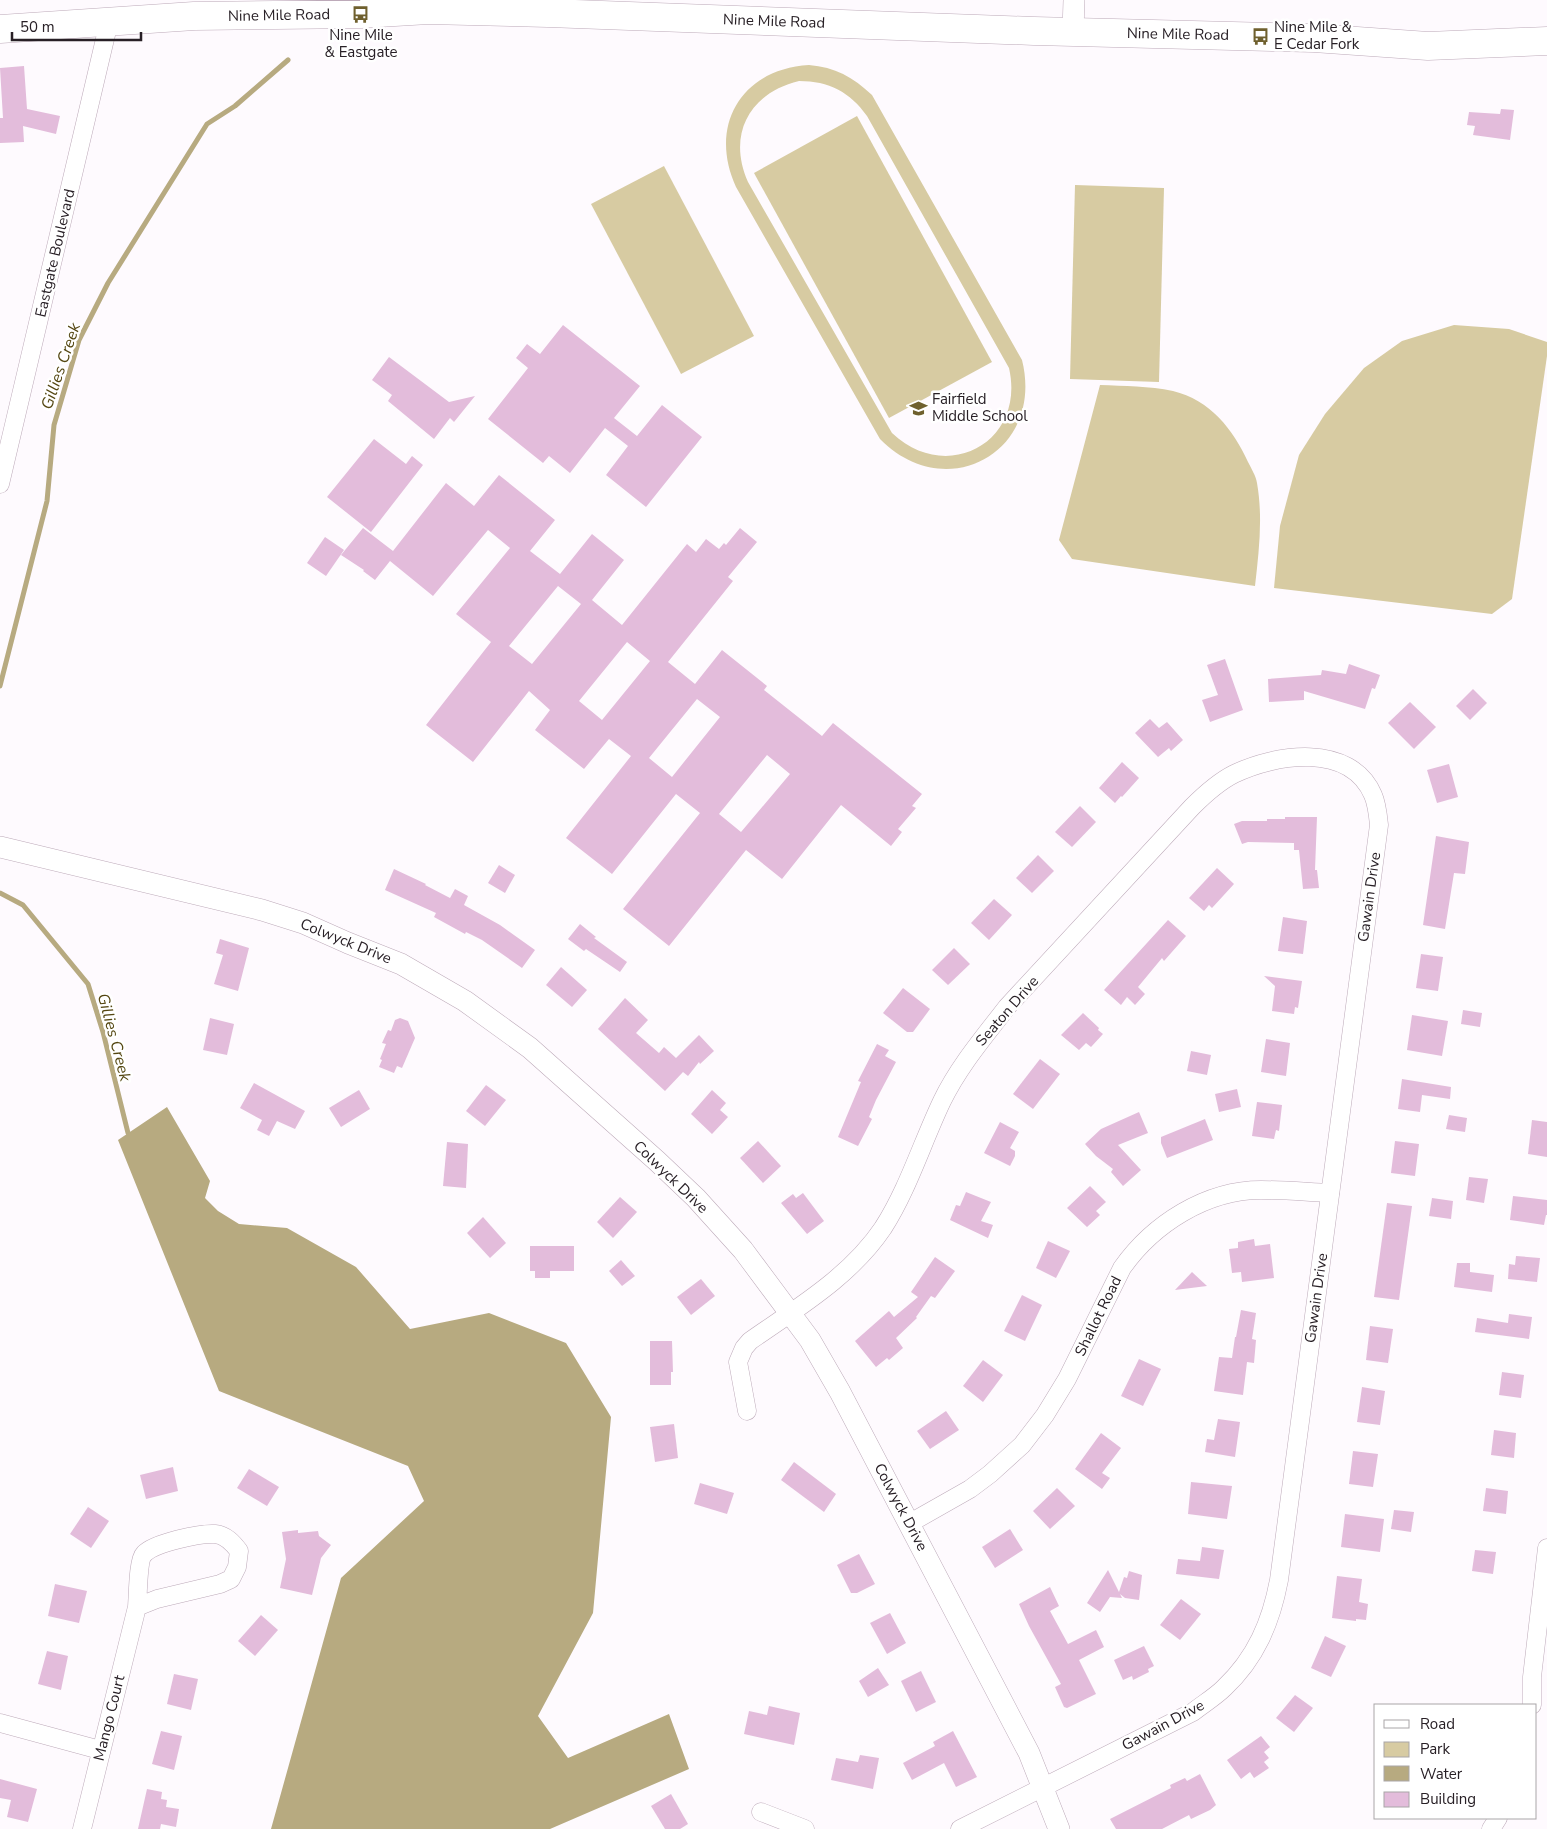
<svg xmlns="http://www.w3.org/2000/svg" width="1547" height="1829" font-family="'Nunito Sans',sans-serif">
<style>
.green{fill:#d7cba2;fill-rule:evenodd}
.water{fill:#b7aa80}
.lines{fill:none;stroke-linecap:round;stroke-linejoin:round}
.stream{stroke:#b7aa80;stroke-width:5}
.building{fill:#e3bcdb;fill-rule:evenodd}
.minor-casing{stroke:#bdaab9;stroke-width:19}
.tertiary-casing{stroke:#bdaab9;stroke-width:22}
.primary-casing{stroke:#bdaab9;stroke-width:29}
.minor{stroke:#fff;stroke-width:18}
.tertiary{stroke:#fff;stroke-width:21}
.primary{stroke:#fff;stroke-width:28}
.labels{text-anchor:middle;stroke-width:5;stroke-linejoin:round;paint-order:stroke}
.street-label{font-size:15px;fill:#282026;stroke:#fff}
.poi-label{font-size:15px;fill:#282026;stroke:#fff;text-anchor:start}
.water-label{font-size:16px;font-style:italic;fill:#544611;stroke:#fff}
</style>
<rect width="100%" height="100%" fill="#fefafe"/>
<g class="green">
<path d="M809,65C835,67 853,77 872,95L1022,360C1045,452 946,506 880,439L736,187C708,126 741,69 809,65ZM799,81C829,81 850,92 867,116L1009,368C1026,442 947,485 892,433L748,182C727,135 749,93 799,81Z"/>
<polygon points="857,116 992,362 889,418 754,173"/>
<polygon points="664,166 754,336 681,374 591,204"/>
<polygon points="1075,185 1164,188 1159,382 1070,379"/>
<polygon points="1454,325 1509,329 1547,342 1547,356 1512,599 1492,614 1274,588 1280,526 1299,455 1325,414 1364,368 1402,341"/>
<path d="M1100,385C1124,386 1149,386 1173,391C1210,400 1233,429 1248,462C1251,468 1256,476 1257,483C1263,517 1259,551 1255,586L1072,559L1059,540Z"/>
</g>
<polygon class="water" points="167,1107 210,1181 205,1198 218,1211 239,1224 287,1228 356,1267 410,1329 489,1313 566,1343 611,1417 593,1613 538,1716 568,1758 669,1714 689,1769 550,1829 271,1829 341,1578 424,1501 408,1466 219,1391 118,1140"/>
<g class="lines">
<g class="stream">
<polyline points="0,686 47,501 54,425 79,340 108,283 207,124 235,106 288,60"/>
<polyline points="0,893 23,905 88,984 103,1032 128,1133"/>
</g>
</g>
<g class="building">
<polygon points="24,66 27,109 60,116 56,134 23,126 24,142 0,143 0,118 3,118 0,68"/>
<polygon points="1501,109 1514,110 1510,140 1473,135 1475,126 1467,125 1469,112 1500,114"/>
<polygon points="563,325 640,386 614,418 637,436 662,405 702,437 646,507 606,475 628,446 605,428 570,473 549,456 543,463 488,419 528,368 516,358 527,344 540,354"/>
<polygon points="389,357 449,402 475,396 454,422 450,418 434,439 388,401 392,395 372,380"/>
<polygon points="374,439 406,464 412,456 423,465 371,532 327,497"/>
<path d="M499,475L555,520L530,551L560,574L592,534L624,560L592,600L622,625L687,544L696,552L706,539L719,549L724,543L726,545L740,528L757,542L728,577L733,581L668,662L695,684L722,650L767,686L764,690L822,736L833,723L922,794L912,806L916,808L898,829L902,832L891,846L841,805L782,879L746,850L669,946L623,909L700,813L676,794L612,874L566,838L631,756L609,739L584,769L535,730L550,710L529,691L473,762L426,725L491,642L456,614L510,548L488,530L433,596L390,561L375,580L363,571L364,570L341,555L363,528L393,551L446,483L474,506ZM558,586L581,604L532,664L509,646ZM627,642L650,661L602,720L579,701ZM697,699L720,717L672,777L649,758ZM767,755L790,774L741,832L719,814Z"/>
<polygon points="325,537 344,550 326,576 307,563"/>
<polygon points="1225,659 1243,710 1210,722 1202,700 1218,695 1207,665"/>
<polygon points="1349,664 1380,675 1375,689 1372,688 1365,709 1304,691 1304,700 1269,702 1268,679 1321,675 1322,670 1346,674"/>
<polygon points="1473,689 1487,703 1470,720 1456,706"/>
<polygon points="1410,702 1436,727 1414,749 1388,723"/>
<polygon points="1150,719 1159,728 1167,722 1183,740 1171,751 1169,748 1158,757 1135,733"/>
<polygon points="1122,762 1139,778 1122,797 1121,796 1115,803 1099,788"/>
<polygon points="1449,764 1458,797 1437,803 1427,770"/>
<polygon points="1080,806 1096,822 1072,847 1055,832"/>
<polygon points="1285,817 1317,817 1315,870 1317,870 1319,888 1303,889 1299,850 1294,850 1294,843 1248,842 1242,844 1234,824 1242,821 1267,821 1267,819 1285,819"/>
<polygon points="1436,836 1469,842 1465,874 1454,873 1445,929 1423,925"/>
<polygon points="1038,855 1054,871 1032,893 1016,878"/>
<polygon points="499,865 515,875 505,893 488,883"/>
<polygon points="1217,868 1234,884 1212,908 1209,905 1204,911 1189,898"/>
<polygon points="394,869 426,884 425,885 450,898 455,889 468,896 464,905 500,925 535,950 522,968 482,940 466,932 465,934 434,917 436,913 385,890"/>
<polygon points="994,899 1012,915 989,940 971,923"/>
<polygon points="1283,917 1307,921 1303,954 1278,951"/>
<polygon points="1168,920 1186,936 1164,961 1162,958 1138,987 1145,994 1135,1005 1127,997 1121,1005 1104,990"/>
<polygon points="580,924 596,937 594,938 627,962 620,972 586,949 584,951 568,939"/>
<polygon points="220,939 249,948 238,991 214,984 223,955 216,953"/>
<polygon points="954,948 970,964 948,985 932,970"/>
<polygon points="1421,954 1443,957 1438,991 1416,988"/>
<polygon points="561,967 587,990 572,1007 546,985"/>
<polygon points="1264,976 1302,981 1298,1008 1295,1007 1294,1014 1272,1011 1275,986"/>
<polygon points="903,988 930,1009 913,1032 907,1032 883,1013"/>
<polygon points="625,998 648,1020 636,1033 659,1053 664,1047 676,1058 699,1035 714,1051 700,1064 699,1062 688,1076 683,1072 665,1091 598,1029"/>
<polygon points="1463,1010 1482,1013 1480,1027 1461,1024"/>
<polygon points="1083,1013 1099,1028 1098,1030 1103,1034 1091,1047 1086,1043 1079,1050 1061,1035"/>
<polygon points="1412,1015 1448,1021 1442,1056 1407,1050"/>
<polygon points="210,1018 234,1024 227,1055 203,1050"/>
<polygon points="400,1018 408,1021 415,1038 402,1068 397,1066 394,1073 379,1067 382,1060 380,1059 386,1044 382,1043 388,1030 391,1031 395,1020"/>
<polygon points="1266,1039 1290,1043 1286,1076 1261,1072"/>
<polygon points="877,1044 889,1050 885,1056 896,1062 876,1100 869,1117 872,1119 858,1146 838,1137 861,1082 858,1081"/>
<polygon points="1191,1051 1211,1055 1207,1075 1187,1071"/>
<polygon points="1040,1059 1060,1074 1033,1109 1013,1094"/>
<polygon points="1402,1079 1451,1087 1450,1099 1422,1095 1420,1112 1398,1109"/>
<polygon points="254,1083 305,1111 295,1129 277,1121 269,1136 257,1130 262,1120 240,1108"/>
<polygon points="486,1085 506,1100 485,1126 466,1111"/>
<polygon points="1237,1089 1241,1107 1219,1112 1215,1094"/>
<polygon points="359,1090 370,1109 341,1127 329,1108"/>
<polygon points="712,1090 726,1103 720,1110 728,1117 712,1134 691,1114"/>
<polygon points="1257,1102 1282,1105 1279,1131 1276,1130 1274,1139 1252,1136"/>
<polygon points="1139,1112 1148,1133 1118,1145 1141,1170 1123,1186 1111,1172 1113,1169 1096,1156 1085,1144 1101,1129"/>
<polygon points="1449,1115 1467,1118 1465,1132 1446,1129"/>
<polygon points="1205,1119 1213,1140 1167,1158 1161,1143 1161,1137"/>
<polygon points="1532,1120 1547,1122 1547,1157 1528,1154"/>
<polygon points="1000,1122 1019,1132 1010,1148 1015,1151 1015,1156 1010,1166 984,1153"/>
<polygon points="758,1141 781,1166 763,1183 740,1158"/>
<polygon points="1395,1141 1419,1144 1415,1176 1391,1173"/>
<polygon points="447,1142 468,1144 466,1188 443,1186"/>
<polygon points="1469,1177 1488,1179 1484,1203 1466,1200"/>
<polygon points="1090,1186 1106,1202 1096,1211 1100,1215 1087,1227 1067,1208"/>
<polygon points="966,1192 991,1202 981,1221 993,1225 988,1238 950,1220 956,1205 960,1206"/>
<polygon points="803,1193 824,1221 807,1234 781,1203 793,1194 796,1198"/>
<polygon points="1513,1196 1547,1200 1547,1215 1546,1215 1544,1225 1510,1220"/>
<polygon points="620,1197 637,1212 613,1238 597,1222"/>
<polygon points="1432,1198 1453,1201 1451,1219 1429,1216"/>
<polygon points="1387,1203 1412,1206 1399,1300 1374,1297"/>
<polygon points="483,1217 506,1243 490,1258 467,1233"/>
<polygon points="1254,1239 1255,1246 1270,1244 1274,1278 1242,1282 1241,1272 1232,1273 1229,1249 1238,1248 1238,1242"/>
<polygon points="1048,1241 1070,1251 1056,1278 1036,1268"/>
<polygon points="530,1246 574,1246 574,1271 550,1271 550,1278 535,1278 535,1271 530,1271"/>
<polygon points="1516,1256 1540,1258 1537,1282 1508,1279 1509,1264 1515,1265"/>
<polygon points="935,1257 955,1271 935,1298 931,1296 916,1317 917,1318 896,1338 903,1348 889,1360 887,1358 876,1367 855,1341 889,1311 894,1317 918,1297 911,1292"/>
<polygon points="621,1260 635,1276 622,1286 609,1271"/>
<polygon points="1457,1263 1470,1263 1470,1272 1494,1275 1492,1292 1454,1287"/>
<polygon points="1192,1272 1207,1286 1175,1290"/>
<polygon points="701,1279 715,1296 691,1315 677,1297"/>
<polygon points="1022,1295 1042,1305 1025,1341 1004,1331"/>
<polygon points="1241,1310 1256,1313 1252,1339 1256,1340 1254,1363 1247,1362 1243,1395 1214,1391 1219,1357 1232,1358 1235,1337 1236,1337"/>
<polygon points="1509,1314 1532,1317 1529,1339 1475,1332 1477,1318 1508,1323"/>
<polygon points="1370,1326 1393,1329 1388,1363 1366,1360"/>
<polygon points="650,1341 672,1341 673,1372 671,1372 671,1385 650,1385"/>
<polygon points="1139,1359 1161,1369 1143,1406 1121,1396"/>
<polygon points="983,1360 1003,1375 983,1402 963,1386"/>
<polygon points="1502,1372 1524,1375 1521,1398 1499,1395"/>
<polygon points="1362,1387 1385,1391 1380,1425 1357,1422"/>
<polygon points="946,1411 959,1430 930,1449 917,1431"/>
<polygon points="1218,1419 1240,1422 1235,1457 1205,1452 1207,1439 1214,1440"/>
<polygon points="674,1424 678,1458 655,1462 650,1427"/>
<polygon points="1494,1430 1516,1433 1514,1458 1491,1455"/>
<polygon points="1101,1433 1121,1448 1102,1473 1110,1478 1102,1489 1075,1469"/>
<polygon points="1353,1451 1378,1454 1373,1487 1349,1484"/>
<polygon points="794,1462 836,1494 824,1512 781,1480"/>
<polygon points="173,1467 178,1491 146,1499 140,1475"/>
<polygon points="249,1469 279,1487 267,1506 237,1488"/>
<polygon points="1191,1482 1232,1486 1227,1519 1188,1514"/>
<polygon points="700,1483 734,1493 727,1514 694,1504"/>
<polygon points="1057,1488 1075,1506 1050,1529 1033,1511"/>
<polygon points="1486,1488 1508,1491 1506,1514 1483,1511"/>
<polygon points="88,1507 109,1521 91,1548 70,1534"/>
<polygon points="1394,1510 1414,1512 1411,1532 1391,1529"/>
<polygon points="1345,1514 1384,1519 1380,1552 1341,1547"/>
<polygon points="1010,1529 1023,1550 995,1568 982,1547"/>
<polygon points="298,1530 298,1533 318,1531 319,1536 331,1545 321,1558 312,1595 280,1588 286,1559 282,1532"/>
<polygon points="1202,1547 1224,1550 1219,1579 1176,1574 1178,1559 1200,1561"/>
<polygon points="1475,1550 1496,1552 1493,1574 1472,1571"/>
<polygon points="859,1554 875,1584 857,1593 851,1593 837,1565"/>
<polygon points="1108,1570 1119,1592 1124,1577 1127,1578 1129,1571 1142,1575 1139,1600 1125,1598 1120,1594 1122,1598 1110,1597 1100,1612 1087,1603"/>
<polygon points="1337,1576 1362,1579 1359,1602 1368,1604 1366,1620 1356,1619 1356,1621 1332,1618"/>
<polygon points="55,1584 87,1591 79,1623 48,1616"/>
<polygon points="1050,1587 1059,1606 1050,1611 1068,1644 1096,1630 1104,1647 1079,1660 1096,1694 1067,1708 1064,1707 1055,1687 1061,1684 1029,1626 1019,1604"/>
<polygon points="1181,1599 1201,1614 1180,1640 1160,1625"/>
<polygon points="890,1613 906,1643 887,1654 870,1623"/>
<polygon points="261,1615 278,1630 255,1656 238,1641"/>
<polygon points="1325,1636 1346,1646 1331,1677 1311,1668"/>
<polygon points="1144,1646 1154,1666 1148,1669 1149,1672 1133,1680 1132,1676 1123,1680 1114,1660"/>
<polygon points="47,1651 68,1656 61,1690 38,1684"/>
<polygon points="878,1668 889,1685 868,1697 859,1681"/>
<polygon points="921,1671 936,1702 916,1712 901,1681"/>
<polygon points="174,1674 198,1679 191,1710 167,1704"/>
<polygon points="1295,1695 1313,1708 1294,1732 1276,1718"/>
<polygon points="769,1706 800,1713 794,1745 744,1734 749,1711 767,1715"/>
<polygon points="161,1731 182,1736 174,1770 152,1764"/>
<polygon points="953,1731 977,1777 956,1787 944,1763 912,1780 903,1763 935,1746 933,1742"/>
<polygon points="1261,1736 1270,1747 1264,1752 1269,1758 1264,1762 1269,1768 1254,1778 1250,1772 1241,1779 1227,1760"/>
<polygon points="860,1755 879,1758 873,1789 831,1780 836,1758 858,1762"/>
<polygon points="1200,1774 1216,1805 1210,1810 1191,1819 1189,1815 1162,1829 1116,1829 1110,1819 1171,1788 1170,1785 1185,1778 1187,1781"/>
<polygon points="0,1779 37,1789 28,1822 7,1817 11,1800 0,1798"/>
<polygon points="147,1789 162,1792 161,1799 167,1800 166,1807 179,1809 176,1827 161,1824 160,1829 138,1829"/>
<polygon points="671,1794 688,1824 680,1829 665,1829 651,1806"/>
</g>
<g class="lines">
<defs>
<g id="minor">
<polyline points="0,484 109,22"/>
<path d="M747,1411L738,1362L744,1348L750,1341C797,1308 850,1277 883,1228C908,1189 922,1143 942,1101C959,1066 984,1037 1007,1007L1192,807C1204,795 1218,782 1234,774C1275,754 1350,742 1373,795C1377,804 1378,815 1379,825L1279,1580C1271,1622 1256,1658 1224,1688C1215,1697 1203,1704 1193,1712L960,1829"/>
<path d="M910,1523L970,1489L990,1474L1022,1445L1045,1415L1067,1379L1122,1268C1153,1224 1206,1190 1261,1190C1284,1190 1307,1192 1330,1193"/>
<polyline points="1532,1705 1532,1677 1547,1548"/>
<polyline points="0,1723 100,1750"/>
<polyline points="761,1812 805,1829"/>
<path d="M82,1829L137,1607C138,1595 138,1560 144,1554C154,1543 200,1533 215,1534C226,1535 233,1543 239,1551L237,1567L231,1579L220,1584L157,1599L137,1607"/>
<polyline points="1491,1829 1498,1818"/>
</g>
<g id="tertiary">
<polyline points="1073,32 1074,0"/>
<polyline points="0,847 262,910 303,923 348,943 401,964 465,1001 530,1048 657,1161 696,1198 743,1250 810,1340 840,1392 1029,1753 1059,1829"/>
</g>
<polyline id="primary" points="0,29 194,16 361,14 428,10 548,13 1034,31 1314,38 1428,46 1547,41"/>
</defs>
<use href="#minor" class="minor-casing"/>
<use href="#tertiary" class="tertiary-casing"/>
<use href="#primary" class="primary-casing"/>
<use href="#minor" class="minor"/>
<use href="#tertiary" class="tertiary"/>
<use href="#primary" class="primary"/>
</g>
<defs>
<symbol id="bus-bare" viewBox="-9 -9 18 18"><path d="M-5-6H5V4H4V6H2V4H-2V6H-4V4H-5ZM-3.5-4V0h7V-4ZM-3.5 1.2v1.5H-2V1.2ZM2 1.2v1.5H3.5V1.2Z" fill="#6f602e" stroke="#fff" stroke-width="2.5" paint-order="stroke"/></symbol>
<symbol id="school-bare" viewBox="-9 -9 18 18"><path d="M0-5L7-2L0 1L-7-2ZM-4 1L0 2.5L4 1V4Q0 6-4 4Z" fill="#6f602e" stroke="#fff" stroke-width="2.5" paint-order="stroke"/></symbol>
</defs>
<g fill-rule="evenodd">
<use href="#bus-bare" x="348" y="2" width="25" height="25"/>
<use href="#bus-bare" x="1248" y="24" width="25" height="25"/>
<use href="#school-bare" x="906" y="396" width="25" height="25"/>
</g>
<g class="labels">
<g class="street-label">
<text transform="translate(279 15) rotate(-1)" y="5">Nine Mile Road</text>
<text transform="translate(774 21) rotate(2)" y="5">Nine Mile Road</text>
<text transform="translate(1178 34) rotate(1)" y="5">Nine Mile Road</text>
<text transform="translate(55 253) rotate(-77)" y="5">Eastgate Boulevard</text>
<text transform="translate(1369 897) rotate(-82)" y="5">Gawain Drive</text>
<text transform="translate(346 941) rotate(22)" y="5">Colwyck Drive</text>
<text transform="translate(1007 1011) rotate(-49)" y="5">Seaton Drive</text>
<text transform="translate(671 1177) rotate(44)" y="5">Colwyck Drive</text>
<text transform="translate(1316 1298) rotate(-82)" y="5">Gawain Drive</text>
<text transform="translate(1098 1316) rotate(-64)" y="5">Shallot Road</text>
<text transform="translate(901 1507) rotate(62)" y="5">Colwyck Drive</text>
<text transform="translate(109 1718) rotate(-76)" y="5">Mango Court</text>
<text transform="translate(1163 1725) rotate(-28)" y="5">Gawain Drive</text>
</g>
<g class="poi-label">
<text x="1274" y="32">Nine Mile &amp;<tspan x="1274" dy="17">E Cedar Fork</tspan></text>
<text x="361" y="40" text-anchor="middle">Nine Mile<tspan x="361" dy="17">&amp; Eastgate</tspan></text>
<text x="932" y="404">Fairfield<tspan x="932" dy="17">Middle School</tspan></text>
</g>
<g class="water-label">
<text transform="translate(60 366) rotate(-71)" y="6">Gillies Creek</text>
<text transform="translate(115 1037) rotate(75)" y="6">Gillies Creek</text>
</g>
</g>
<rect x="1374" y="1704" width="162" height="115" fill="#ffffff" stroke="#a9a6a8"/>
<rect x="1384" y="1720" width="25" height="8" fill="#ffffff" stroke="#a9a6a8"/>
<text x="1420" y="1729" font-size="15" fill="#282026">Road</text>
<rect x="1384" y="1742" width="25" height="15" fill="#d7cba2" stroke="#a9a6a8"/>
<text x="1420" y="1754" font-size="15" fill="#282026">Park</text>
<rect x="1384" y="1766" width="25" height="15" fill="#b7aa80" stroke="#a9a6a8"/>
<text x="1420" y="1779" font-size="15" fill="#282026">Water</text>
<rect x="1384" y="1792" width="25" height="15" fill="#e3bcdb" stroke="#a9a6a8"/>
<text x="1420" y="1804" font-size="15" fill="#282026">Building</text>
<path d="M12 32v8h129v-8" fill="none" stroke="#282026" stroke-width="2.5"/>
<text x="20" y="32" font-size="15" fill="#282026" stroke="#ffffff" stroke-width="4" paint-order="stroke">50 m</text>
</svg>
